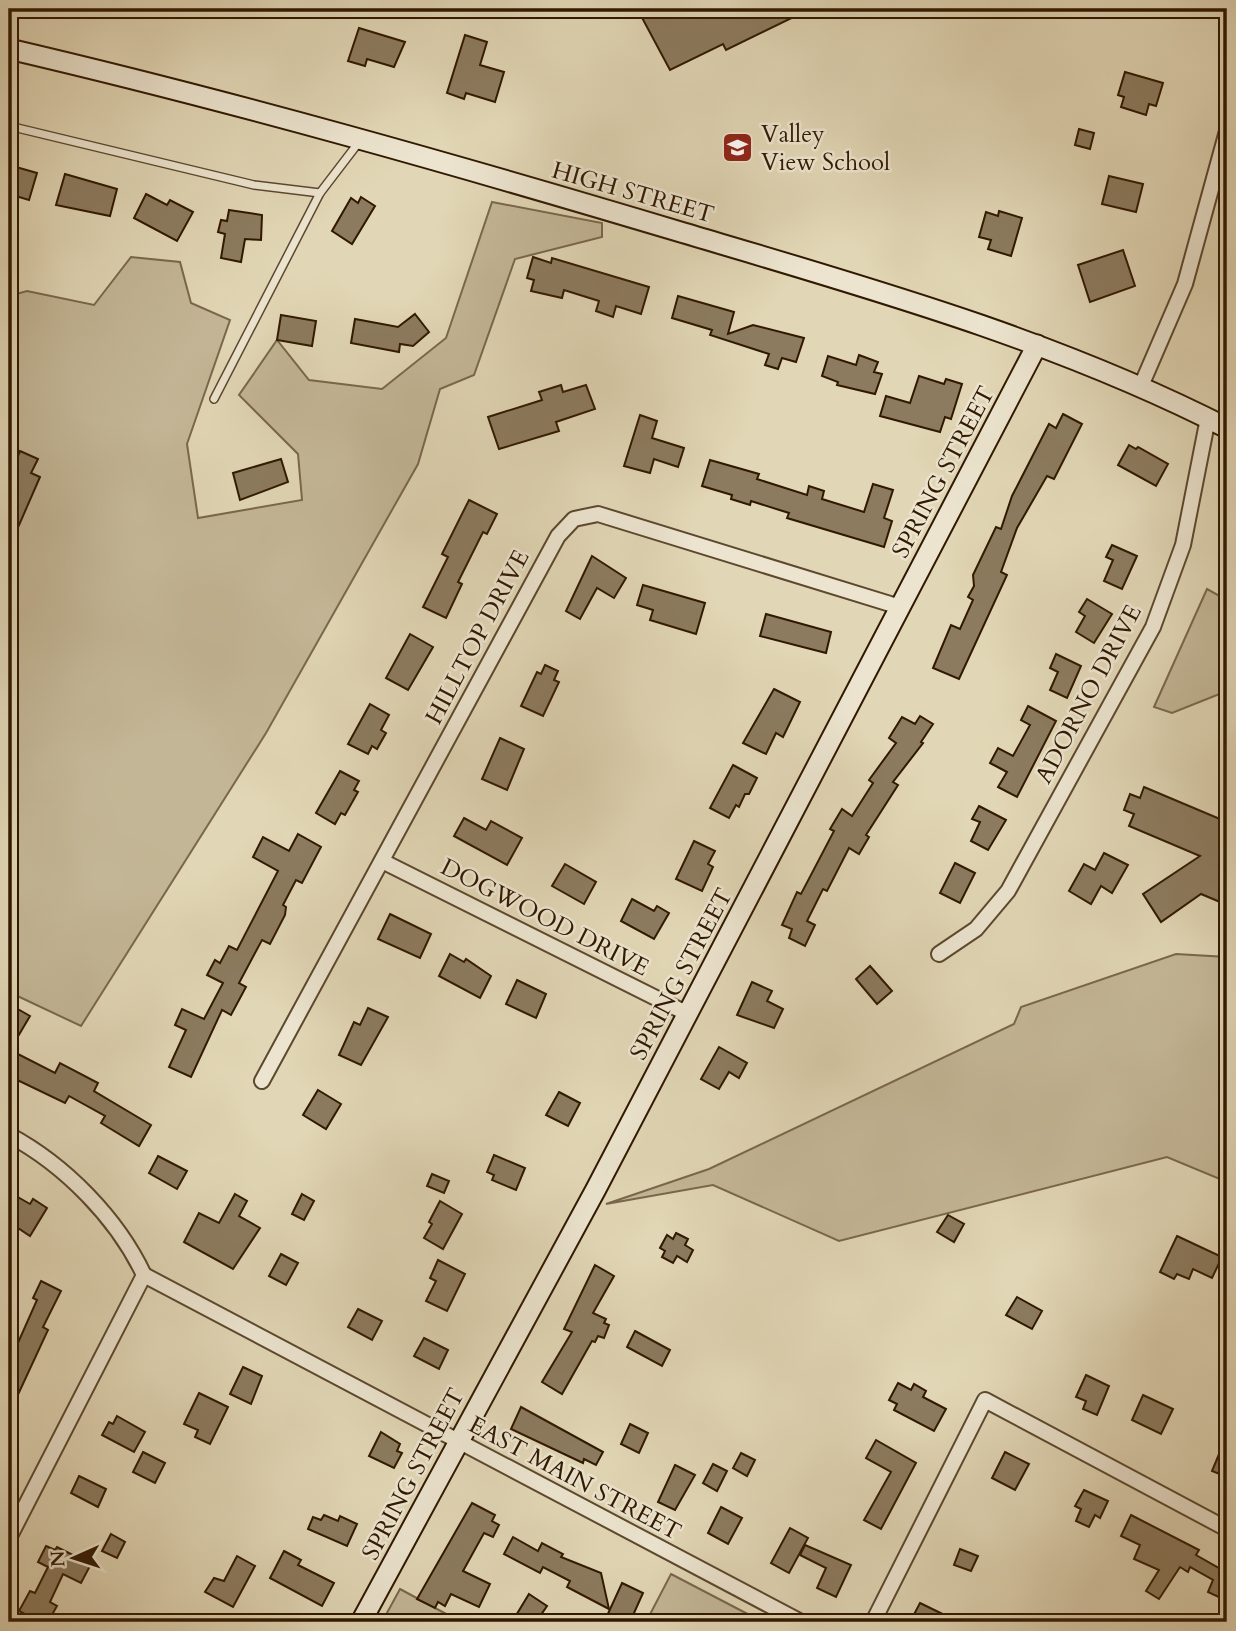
<svg xmlns="http://www.w3.org/2000/svg" width="1236" height="1631" font-family="Cardo,serif">
<style>
.green{fill:#c3b696;stroke:#7a674c;stroke-width:2}
.building{fill:#8c7b5f;stroke:#301801;stroke-width:2}
.lines{fill:none;stroke-linecap:round;stroke-linejoin:round}
.lane-casing{stroke:#5c482e;stroke-width:10}
.street-casing{stroke:#5c482e;stroke-width:18}
.secondary-casing{stroke:#301801;stroke-width:23}
.lane{stroke:#ece4cf;stroke-width:7}
.street{stroke:#ece4cf;stroke-width:14}
.secondary{stroke:#ece4cf;stroke-width:19}
.labels{text-anchor:middle;stroke-width:5;stroke-linejoin:round;paint-order:stroke}
.poi-label{font-size:24px;fill:#301801;stroke:#ece4cf;text-anchor:start}
.street-label{font-size:24px;fill:#301801;stroke:#ece4cf}
</style>
<rect width="100%" height="100%" fill="#e1d6b5"/>
<filter id="stains"><feTurbulence type="fractalNoise" baseFrequency=".00286" numOctaves="4"/><feColorMatrix values="0 0 0 0 .2 0 0 0 0 .09 0 0 0 0 .02 0 0 0 .5 -.17"/></filter>
<radialGradient id="worn" r=".72"><stop offset=".6" stop-color="#630" stop-opacity="0"/><stop offset="1" stop-color="#630" stop-opacity=".3"/></radialGradient>
<g class="green">
<polygon points="492,202 602,223 602,237 515,259 474,375 440,389 418,464 266,733 81,1026 9,992 9,296 27,291 94,305 131,257 180,262 191,303 230,320 187,444 198,518 302,500 298,454 239,395 277,340 309,380 382,389 446,338"/>
<polygon points="1207,589 1227,600 1227,691 1172,713 1154,707"/>
<polygon points="1176,954 1227,957 1227,1182 1167,1157 839,1241 713,1185 606,1204 709,1169 1014,1024 1021,1007"/>
<polygon points="671,1574 763,1622 646,1622"/>
<polygon points="400,1589 461,1622 382,1622"/>
</g>
<g class="building">
<polygon points="649,9 810,9 726,50 723,44 670,70 640,14"/>
<polygon points="359,28 405,42 394,67 367,59 365,66 348,61"/>
<polygon points="465,35 487,42 480,65 504,72 495,102 466,93 464,99 447,93"/>
<polygon points="1125,72 1163,83 1156,106 1149,104 1146,115 1121,107 1124,97 1118,95"/>
<polygon points="1079,129 1094,133 1090,149 1075,145"/>
<polygon points="9,165 37,173 29,200 9,194"/>
<polygon points="65,174 117,189 110,216 56,205"/>
<polygon points="1109,176 1143,184 1136,212 1102,204"/>
<polygon points="146,194 167,205 170,200 193,212 177,241 134,218"/>
<polygon points="361,197 375,206 352,244 332,231 351,198 358,203"/>
<polygon points="229,210 262,215 261,240 245,239 241,262 221,258 225,234 218,232 221,220 227,221"/>
<polygon points="999,211 1022,218 1011,256 988,249 991,240 979,237 986,212 998,216"/>
<polygon points="1123,250 1135,286 1090,302 1078,265"/>
<polygon points="533,257 551,263 552,258 649,287 641,314 616,306 613,317 596,311 599,301 564,290 562,298 531,291 534,280 527,278"/>
<polygon points="678,296 734,312 728,334 753,325 804,338 796,362 782,358 778,369 765,365 769,354 710,335 712,330 672,318"/>
<polygon points="415,314 429,332 413,346 400,344 399,352 351,343 355,319 398,327"/>
<polygon points="281,315 316,321 312,346 277,340"/>
<polygon points="859,355 878,362 874,372 882,374 875,394 837,385 838,382 822,376 828,356 856,365"/>
<polygon points="919,376 944,384 946,379 962,384 951,419 945,417 940,432 880,416 886,396 910,403"/>
<polygon points="561,385 563,392 586,385 595,409 556,422 559,431 499,449 488,417 542,400 539,392"/>
<polygon points="1063,414 1082,424 1054,479 1047,476 1017,528 1001,572 1007,575 959,679 933,668 951,625 960,629 973,600 968,597 974,586 973,575 996,527 1001,529 1012,496 1049,424 1056,428"/>
<polygon points="640,415 657,421 652,438 684,448 678,467 654,459 650,473 624,466"/>
<polygon points="1129,445 1136,449 1138,447 1168,464 1156,486 1118,465"/>
<polygon points="20,451 38,459 31,473 40,477 9,548 9,488 16,473 12,471"/>
<polygon points="281,459 288,482 240,500 233,473"/>
<polygon points="710,460 759,474 757,479 807,495 809,486 824,491 822,499 864,512 873,484 893,490 884,518 892,521 884,547 787,518 789,513 751,501 750,505 731,499 732,495 702,486"/>
<polygon points="469,500 497,514 487,534 483,532 458,582 462,584 446,618 423,607 448,557 442,554"/>
<polygon points="1112,545 1137,556 1122,589 1104,581 1113,560 1106,557"/>
<polygon points="592,556 626,578 614,598 597,588 580,619 566,611"/>
<polygon points="643,585 705,603 696,634 650,620 653,610 637,605"/>
<polygon points="1087,599 1112,614 1094,643 1076,632 1085,616 1079,612"/>
<polygon points="766,614 831,632 826,653 760,636"/>
<polygon points="410,634 433,647 408,690 386,678"/>
<polygon points="1056,654 1081,666 1067,698 1050,690 1058,672 1050,668"/>
<polygon points="545,665 558,671 554,680 559,682 543,716 521,706 537,672 541,674"/>
<polygon points="774,689 800,702 783,737 776,733 766,754 743,743"/>
<polygon points="370,704 389,715 381,730 386,733 377,749 372,746 368,754 348,744"/>
<polygon points="1028,706 1056,721 1017,797 998,787 1007,772 990,763 998,748 1013,756 1030,725 1021,720"/>
<polygon points="920,716 933,724 921,742 923,743 893,782 898,785 866,835 869,837 859,854 849,848 827,891 823,889 807,921 815,925 805,946 789,938 792,929 782,925 797,892 801,894 834,831 830,829 842,809 852,816 873,783 869,780 896,743 889,738 902,717 915,724"/>
<polygon points="500,738 524,749 507,790 482,779"/>
<polygon points="733,765 757,778 749,794 745,794 739,807 736,805 729,818 710,808"/>
<polygon points="340,771 359,781 354,790 358,792 345,815 341,813 335,824 316,813"/>
<polygon points="1144,787 1227,822 1227,905 1201,894 1161,922 1143,894 1200,856 1129,826 1134,814 1124,810 1130,794 1140,798"/>
<polygon points="979,806 1006,820 988,850 971,841 980,822 972,819"/>
<polygon points="464,818 486,830 491,821 522,838 507,865 454,836"/>
<polygon points="298,834 321,847 302,883 296,880 283,905 286,907 285,915 270,944 262,940 239,983 246,987 231,1015 222,1010 191,1077 169,1067 186,1030 175,1025 182,1009 204,1019 223,983 207,975 215,960 220,963 229,946 237,950 278,871 253,857 263,837 289,851"/>
<polygon points="694,841 715,851 708,864 713,867 702,891 676,879"/>
<polygon points="1104,853 1128,865 1112,893 1101,886 1091,904 1069,891 1084,864 1095,870"/>
<polygon points="955,863 975,873 960,903 940,893"/>
<polygon points="565,864 596,882 584,904 552,886"/>
<polygon points="632,899 654,911 657,906 669,913 654,939 621,921"/>
<polygon points="390,914 431,934 420,958 378,939"/>
<polygon points="450,954 464,962 466,959 491,976 480,998 439,976"/>
<polygon points="870,966 892,991 877,1004 856,979"/>
<polygon points="517,980 546,994 536,1018 506,1004"/>
<polygon points="752,982 772,991 767,1001 783,1009 774,1028 737,1015"/>
<polygon points="16,1008 30,1016 10,1050 55,1073 60,1063 98,1083 94,1091 151,1125 139,1146 101,1123 105,1116 69,1096 65,1103 9,1076 9,1020"/>
<polygon points="368,1008 388,1017 361,1065 339,1055 354,1022 360,1025"/>
<polygon points="719,1047 747,1063 739,1078 729,1072 719,1089 701,1079"/>
<polygon points="318,1090 341,1104 326,1129 303,1115"/>
<polygon points="559,1092 580,1103 568,1126 546,1115"/>
<polygon points="494,1155 525,1168 516,1190 492,1180 494,1175 487,1172"/>
<polygon points="158,1156 187,1171 177,1189 149,1173"/>
<polygon points="432,1174 449,1181 444,1193 427,1186"/>
<polygon points="235,1194 247,1201 239,1216 260,1228 233,1269 184,1242 199,1213 219,1223"/>
<polygon points="302,1194 314,1201 304,1220 292,1214"/>
<polygon points="16,1196 30,1204 33,1199 47,1208 30,1236 9,1222 9,1207"/>
<polygon points="440,1201 462,1214 443,1249 424,1238 432,1224 429,1222"/>
<polygon points="948,1215 964,1224 954,1242 937,1232"/>
<polygon points="676,1233 688,1239 685,1245 693,1250 687,1262 677,1256 673,1263 662,1257 665,1251 660,1248 667,1235 673,1239"/>
<polygon points="1177,1236 1222,1257 1212,1278 1193,1269 1189,1279 1177,1274 1174,1279 1160,1272"/>
<polygon points="281,1254 298,1263 286,1285 269,1276"/>
<polygon points="438,1260 465,1274 447,1311 426,1301 436,1281 430,1278"/>
<polygon points="595,1265 614,1276 593,1313 606,1319 604,1323 609,1325 604,1338 598,1336 595,1342 592,1341 562,1394 542,1382 572,1332 564,1329"/>
<polygon points="41,1281 61,1291 43,1327 48,1330 9,1414 9,1363 37,1300 33,1298"/>
<polygon points="1017,1297 1042,1311 1032,1329 1006,1315"/>
<polygon points="358,1309 382,1321 372,1340 348,1327"/>
<polygon points="635,1331 670,1350 662,1366 627,1347"/>
<polygon points="424,1338 448,1350 439,1369 414,1356"/>
<polygon points="243,1367 262,1376 251,1404 230,1394"/>
<polygon points="1086,1375 1109,1386 1097,1415 1083,1409 1086,1401 1076,1397"/>
<polygon points="898,1383 911,1390 914,1384 926,1391 923,1397 946,1409 934,1431 894,1410 897,1404 889,1400"/>
<polygon points="199,1393 228,1407 210,1444 195,1437 198,1430 184,1424"/>
<polygon points="1143,1395 1173,1409 1161,1434 1132,1420"/>
<polygon points="521,1407 603,1452 596,1465 584,1459 583,1463 511,1429"/>
<polygon points="117,1416 145,1432 134,1452 102,1435 109,1422 113,1424"/>
<polygon points="630,1424 648,1433 639,1453 621,1444"/>
<polygon points="381,1432 400,1444 397,1451 402,1453 394,1468 369,1456"/>
<polygon points="1227,1435 1227,1477 1212,1471"/>
<polygon points="876,1440 916,1463 881,1529 864,1520 891,1472 866,1458"/>
<polygon points="143,1452 165,1463 155,1483 133,1472"/>
<polygon points="1005,1452 1029,1464 1015,1490 992,1478"/>
<polygon points="741,1453 755,1460 747,1476 733,1468"/>
<polygon points="713,1464 727,1471 717,1491 703,1483"/>
<polygon points="675,1465 695,1475 675,1510 658,1502"/>
<polygon points="79,1476 106,1489 98,1507 71,1493"/>
<polygon points="1084,1490 1108,1501 1100,1518 1095,1515 1089,1527 1076,1521 1081,1509 1075,1506"/>
<polygon points="472,1503 495,1515 492,1521 499,1525 493,1537 484,1533 463,1571 490,1584 479,1607 451,1594 445,1606 438,1602 435,1608 417,1599"/>
<polygon points="721,1507 742,1518 728,1544 708,1533"/>
<polygon points="324,1515 338,1521 340,1516 357,1524 347,1546 308,1529 313,1517 321,1520"/>
<polygon points="1131,1515 1199,1550 1196,1555 1219,1568 1227,1552 1227,1601 1208,1592 1213,1580 1190,1567 1188,1572 1180,1567 1159,1599 1146,1591 1159,1570 1134,1559 1140,1545 1121,1536"/>
<polygon points="790,1528 808,1538 789,1573 771,1563"/>
<polygon points="111,1534 125,1542 117,1558 102,1551"/>
<polygon points="513,1537 538,1551 542,1543 563,1554 561,1557 601,1573 609,1609 567,1587 570,1581 543,1567 540,1573 504,1554"/>
<polygon points="805,1545 851,1565 836,1597 817,1588 826,1568 800,1555"/>
<polygon points="46,1546 55,1550 57,1547 91,1564 81,1583 63,1574 50,1602 57,1606 48,1622 40,1622 19,1611 30,1591 35,1593 48,1567 38,1562"/>
<polygon points="960,1549 978,1556 971,1571 954,1565"/>
<polygon points="284,1551 301,1560 298,1565 334,1583 322,1606 270,1578"/>
<polygon points="237,1556 255,1566 233,1607 205,1592 214,1578 224,1581"/>
<polygon points="622,1583 643,1593 630,1622 615,1622 606,1618"/>
<polygon points="529,1594 547,1606 536,1622 512,1622"/>
<polygon points="920,1603 959,1622 910,1622"/>
</g>
<g class="lines">
<defs>
<g id="lane">
<polyline points="9,126 254,185 320,193"/>
<polyline points="214,399 320,193 359,142"/>
</g>
<g id="street">
<polyline points="1141,386 1185,284 1227,131"/>
<polyline points="382,861 688,1014"/>
<polyline points="939,954 976,929 1008,891 1153,627 1183,545 1208,418"/>
<polyline points="262,1081 558,536 574,519 598,514 900,607"/>
<path d="M9,1135C65,1165 117,1218 144,1275"/>
<polyline points="144,1275 801,1622"/>
<polyline points="9,1538 144,1275"/>
<polyline points="873,1622 985,1400 1227,1529"/>
</g>
<g id="secondary">
<path d="M9,49C236,102 460,166 684,233C869,288 1055,340 1227,428"/>
<polyline points="361,1622 596,1189 1037,345"/>
</g>
</defs>
<use href="#lane" class="lane-casing"/>
<use href="#street" class="street-casing"/>
<use href="#secondary" class="secondary-casing"/>
<use href="#lane" class="lane"/>
<use href="#street" class="street"/>
<use href="#secondary" class="secondary"/>
</g>
<defs>
<symbol id="school-square" viewBox="-11 -11 22 22"><rect x="-9" y="-9" width="18" height="18" rx="4" fill="#8f2418" stroke="#ece4cf"/><path d="M0-5L7-2L0 1L-7-2ZM-4 1L0 2.5L4 1V4Q0 6-4 4Z" fill="#fff"/></symbol>
</defs>
<g fill-rule="evenodd">
<use href="#school-square" x="720" y="130" width="35" height="35"/>
</g>
<g class="labels">
<g class="poi-label">
<text x="761" y="142">Valley<tspan x="761" dy="28">View School</tspan></text>
</g>
<g class="street-label">
<text transform="translate(633 192) rotate(16)" y="8">HIGH STREET</text>
<text transform="translate(943 472) rotate(-62)" y="8">SPRING STREET</text>
<text transform="translate(477 637) rotate(-62)" y="8">HILLTOP DRIVE</text>
<text transform="translate(1088 694) rotate(-62)" y="8">ADORNO DRIVE</text>
<text transform="translate(545 917) rotate(27)" y="8">DOGWOOD DRIVE</text>
<text transform="translate(681 974) rotate(-62)" y="8">SPRING STREET</text>
<text transform="translate(413 1474) rotate(-62)" y="8">SPRING STREET</text>
<text transform="translate(575 1478) rotate(28)" y="8">EAST MAIN STREET</text>
</g>
</g>
<rect width="1236" height="1631" fill="none" stroke="#e1d6b5" stroke-width="35"/>
<rect x="10" y="10" width="1215" height="1610" fill="none" stroke="#301801" stroke-width="3.5"/>
<rect x="18" y="18" width="1201" height="1596" fill="none" stroke="#301801" stroke-width="2"/>
<g transform="translate(74 1558) rotate(267)" stroke="#ece4cf" stroke-width="5" paint-order="stroke">
<path d="M0-5L12 26L0 18L-12 26Z" fill="#301801"/>
<text y="-10" font-size="19" font-weight="bold" text-anchor="middle" fill="#301801">N</text>
</g>
<rect width="100%" height="100%" filter="url(#stains)"/>
<rect width="100%" height="100%" fill="url(#worn)"/>
</svg>
